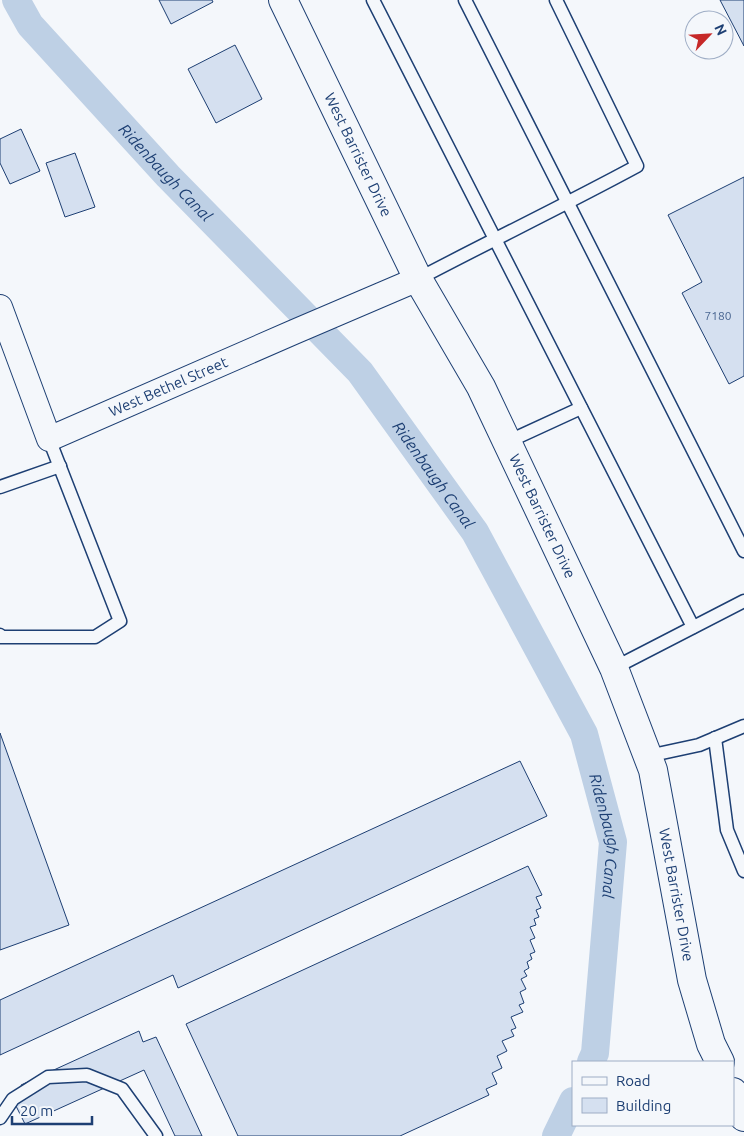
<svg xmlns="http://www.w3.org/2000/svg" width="744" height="1136" font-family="Ubuntu,sans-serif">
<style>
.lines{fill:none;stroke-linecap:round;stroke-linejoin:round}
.canal{stroke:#bed0e5;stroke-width:28}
.building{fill:#d5e0f0;stroke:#1d3f73}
.lane-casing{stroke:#1d3f73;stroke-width:15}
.street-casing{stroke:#1d3f73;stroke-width:26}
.secondary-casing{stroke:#1d3f73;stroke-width:30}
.lane{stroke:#f4f7fb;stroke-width:12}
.street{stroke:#f4f7fb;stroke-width:24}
.secondary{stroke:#f4f7fb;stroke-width:28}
.labels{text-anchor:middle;stroke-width:4;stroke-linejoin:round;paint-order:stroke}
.number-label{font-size:12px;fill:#4b6792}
.street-label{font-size:15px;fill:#1d3f73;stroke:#f4f7fb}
.water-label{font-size:16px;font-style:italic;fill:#1d3f73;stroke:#f4f7fb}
</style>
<rect width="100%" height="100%" fill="#f4f7fb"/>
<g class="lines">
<g class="canal">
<path id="s1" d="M16,0L30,25L168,176L360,372L475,532L584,734L613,842L595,1053L591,1062"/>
<polyline points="556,1136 573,1101"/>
</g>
</g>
<g class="building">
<polygon points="159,0 212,0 213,2 171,24"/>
<polygon points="720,0 744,0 744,46"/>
<polygon points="235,45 262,99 216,123 188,69"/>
<polygon points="21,129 40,171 10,184 0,163 0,139"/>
<polygon points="75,153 95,207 65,217 46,163"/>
<polygon points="744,177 744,376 729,384 682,293 702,282 668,215"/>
<polygon points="0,733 69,925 0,950"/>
<polygon points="520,761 547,816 178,988 173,975 0,1055 0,1000"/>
<polygon points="528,866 542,895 536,897 541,908 536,910 539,917 534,919 536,925 530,927 535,938 530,940 535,952 530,954 532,959 527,962 529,968 524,971 527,976 521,979 526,989 520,992 524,1003 519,1005 523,1012 511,1017 516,1028 511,1030 514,1036 502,1041 507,1051 497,1056 502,1068 492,1073 497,1084 486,1089 489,1095 400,1136 238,1136 186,1024"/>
<polygon points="139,1031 143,1042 156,1037 202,1136 175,1136 144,1070 25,1124 14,1102 27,1097 21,1085"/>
</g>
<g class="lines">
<defs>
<g id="lane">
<polyline points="373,0 693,627"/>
<polyline points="465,0 744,551"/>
<path d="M418,279C490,241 565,205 637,166L556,0"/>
<polyline points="507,442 581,408"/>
<polyline points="0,487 60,466"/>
<polyline points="0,635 1,637 95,637 120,621 49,439"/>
<polyline points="614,668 744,601"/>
<polyline points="715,738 727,830 744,871"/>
<polyline points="648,756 699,745 744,726"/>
<polyline points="0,1118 13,1099 48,1077 87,1075 122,1089 156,1136"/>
</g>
<g id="street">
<path id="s2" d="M0,307L49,439L294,332L418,279"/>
</g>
<g id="secondary">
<path id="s3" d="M283,0L418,279L481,387L614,668L653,770L692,980L711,1044L720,1062"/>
<polyline points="733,1092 744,1117"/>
</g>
</defs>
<use href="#lane" class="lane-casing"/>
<use href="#street" class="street-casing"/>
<use href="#secondary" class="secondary-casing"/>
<use href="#lane" class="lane"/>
<use href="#street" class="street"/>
<use href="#secondary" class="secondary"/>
</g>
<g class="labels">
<g class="number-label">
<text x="718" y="320">7180</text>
</g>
<g class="street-label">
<text dy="5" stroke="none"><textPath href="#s3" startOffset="172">West Barrister Drive</textPath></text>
<text dy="5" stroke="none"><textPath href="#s2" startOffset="271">West Bethel Street</textPath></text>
<text dy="5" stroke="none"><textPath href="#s3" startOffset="578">West Barrister Drive</textPath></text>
<text dy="5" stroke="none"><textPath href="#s3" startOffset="982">West Barrister Drive</textPath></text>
</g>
<g class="water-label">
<text dy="6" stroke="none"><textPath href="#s1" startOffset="229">Ridenbaugh Canal</textPath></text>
<text dy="6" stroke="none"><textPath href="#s1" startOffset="634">Ridenbaugh Canal</textPath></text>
<text dy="6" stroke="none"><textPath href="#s1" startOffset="1039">Ridenbaugh Canal</textPath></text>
</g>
</g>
<rect x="572" y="1061" width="162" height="65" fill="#f4f7fb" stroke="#9eadc5"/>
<rect x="582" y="1077" width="25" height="8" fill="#f4f7fb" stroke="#9eadc5"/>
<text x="616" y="1086" font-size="15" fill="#1d3f73">Road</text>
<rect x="582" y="1098" width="25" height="15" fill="#d5e0f0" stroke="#9eadc5"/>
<text x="616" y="1111" font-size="15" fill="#1d3f73">Building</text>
<g transform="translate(709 35) rotate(65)"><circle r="24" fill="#f4f7fb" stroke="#9eadc5"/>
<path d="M0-4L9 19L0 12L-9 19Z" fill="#c62828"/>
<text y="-8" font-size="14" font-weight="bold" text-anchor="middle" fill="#1d3f73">N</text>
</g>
<path d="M12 1116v8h80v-8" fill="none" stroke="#1d3f73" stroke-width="2.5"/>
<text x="20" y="1116" font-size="15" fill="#1d3f73" stroke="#f4f7fb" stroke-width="4" paint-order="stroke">20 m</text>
</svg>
